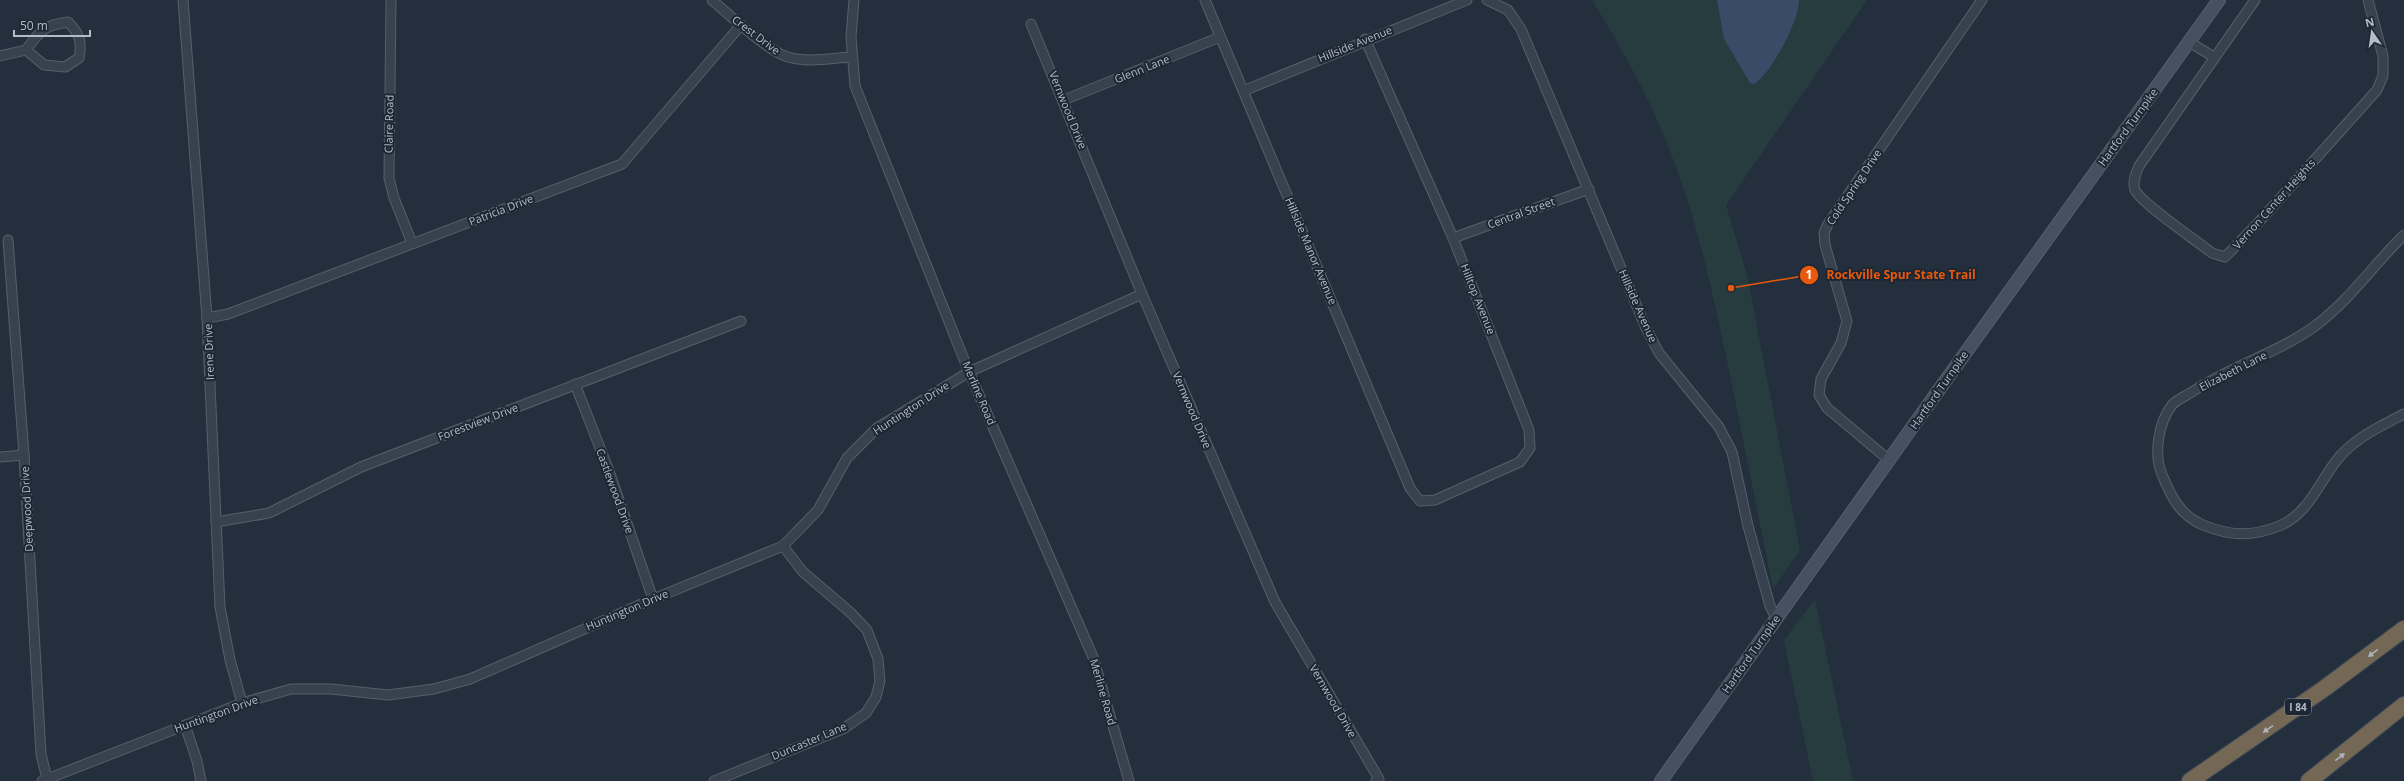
<svg xmlns="http://www.w3.org/2000/svg" width="2404" height="781" font-family="'Open Sans',sans-serif">
<style>
.green{fill:#263c3f}
.water{fill:#394c67}
.lines{fill:none;stroke-linecap:round;stroke-linejoin:round}
.minor-casing{stroke:#565f6c;stroke-width:11}
.secondary-casing{stroke:#565f6c;stroke-width:14}
.motorway-casing{stroke:#434c59;stroke-width:18}
.minor{stroke:#38414e;stroke-width:9}
.secondary{stroke:#465061;stroke-width:12}
.motorway{stroke:#746855;stroke-width:16}
.oneway{fill:#aeb4bd}
.labels{text-anchor:middle;stroke-width:4;stroke-linejoin:round;paint-order:stroke}
.shield{fill:#1d2633;stroke:#878f9c;stroke-width:1}
.shield-label{font-size:10px;font-weight:bold;fill:#b4bcc9}
.street-label{font-size:11px;fill:#b4bcc9;stroke:#1d2633}
.leader{fill:none;stroke:#e8590c;stroke-width:1.5}
.callout-dot{fill:#e8590c;stroke:#1d2633;stroke-width:1.5}
.mark-label{font-size:12px;text-anchor:middle;font-weight:bold;fill:#fff}
.callout-label{font-size:12px;text-anchor:middle;font-weight:bold;fill:#e8590c;stroke:#1d2633;stroke-width:4;stroke-linejoin:round;paint-order:stroke}
</style>
<rect width="100%" height="100%" fill="#242f3e"/>
<g class="green">
<path d="M1592,0H1867L1726,205L1747,275L1800,550L1773,589C1759,518 1744,446 1730,375C1715,304 1701,235 1676,167C1655,108 1625,53 1592,0Z"/>
<polygon points="1815,599 1853,781 1813,781 1784,640"/>
</g>
<path class="water" d="M1717,0H1799C1799,21 1771,74 1754,84L1750,83L1724,39Z"/>
<g class="lines">
<defs>
<g id="minor">
<polyline points="183,0 207,318 220,607 230,660 242,703"/>
<polyline points="391,0 389,178 394,198 412,243"/>
<path d="M712,0C727,13 770,53 788,57C808,63 832,58 852,57"/>
<polyline points="854,0 851,37 855,86 969,372 1093,657 1129,781"/>
<polyline points="1205,0 1410,488 1420,501 1435,500 1520,462 1530,448 1529,430 1453,238 1365,39"/>
<polyline points="1487,0 1508,10 1521,29 1646,328 1659,353 1719,427 1732,452 1748,526 1770,606 1776,618"/>
<path d="M2255,0L2139,166C2136,173 2132,182 2135,190C2143,205 2196,240 2212,253L2225,257L2258,223L2377,90L2383,76V56L2368,0"/>
<polyline points="1031,24 1142,294 1275,602 1379,779 1376,781"/>
<polyline points="2189,42 2214,57"/>
<path d="M0,56L26,50C40,31 44,25 68,22C80,34 82,42 79,58L65,67L44,65L26,50"/>
<polyline points="1243,91 1467,0"/>
<polyline points="1064,100 1220,37"/>
<path d="M2404,235C2374,264 2349,301 2315,326C2278,353 2231,366 2192,392C2186,396 2176,400 2172,405C2158,423 2153,456 2163,477C2172,498 2180,515 2203,525C2230,536 2251,537 2279,526C2310,514 2321,477 2341,455C2359,436 2381,426 2404,414"/>
<polyline points="1453,238 1589,189"/>
<polyline points="8,240 24,455 41,754 47,779"/>
<polyline points="207,318 228,314 622,164 741,25"/>
<polyline points="575,384 609,471 653,599"/>
<polyline points="0,457 24,455"/>
<polyline points="1889,460 1827,408 1819,395 1821,379 1841,343 1847,321 1825,245 1824,233 1828,224 1982,0"/>
<polyline points="216,522 269,513 361,467 741,321"/>
<polyline points="185,725 197,761 201,781"/>
<polyline points="42,781 242,703 291,689 331,689 388,695 434,689 470,679 653,599 783,546 818,510 847,458 877,428 969,372 1142,294"/>
<polyline points="714,781 843,729 866,713 876,697 880,681 878,659 867,630 851,613 803,572 783,546"/>
</g>
<polyline id="secondary" points="1661,781 1933,398 2219,0"/>
<g id="motorway">
<polyline points="2190,781 2325,688 2404,629"/>
<polyline points="2309,781 2404,705"/>
</g>
</defs>
<use href="#minor" class="minor-casing"/>
<use href="#secondary" class="secondary-casing"/>
<use href="#motorway" class="motorway-casing"/>
<use href="#minor" class="minor"/>
<use href="#secondary" class="secondary"/>
<use href="#motorway" class="motorway"/>
</g>
<defs><path id="oneway-solid" d="M-6-.8H1V-3.2L6.5 0L1 3.2V.8H-6Z"/></defs>
<g class="oneway">
<use href="#oneway-solid" transform="translate(2373 653) rotate(143)"/>
<use href="#oneway-solid" transform="translate(2268 729) rotate(146)"/>
<use href="#oneway-solid" transform="translate(2340 757) rotate(-38)"/>
</g>
<g class="labels">
<rect class="shield" x="2285" y="699" width="26" height="16" rx="3"/>
<g class="shield-label">
<text x="2298" y="711">I 84</text>
</g>
<g class="street-label">
<text transform="translate(756 35) rotate(37)" y="4">Crest Drive</text>
<text transform="translate(1355 44) rotate(-22)" y="4">Hillside Avenue</text>
<text transform="translate(1142 69) rotate(-22)" y="4">Glenn Lane</text>
<text transform="translate(1068 110) rotate(68)" y="4">Vernwood Drive</text>
<text transform="translate(389 124) rotate(-89)" y="4">Claire Road</text>
<text transform="translate(2128 127) rotate(-54)" y="4">Hartford Turnpike</text>
<text transform="translate(1854 187) rotate(-56)" y="4">Cold Spring Drive</text>
<text transform="translate(2274 204) rotate(-48)" y="4">Vernon Center Heights</text>
<text transform="translate(501 210) rotate(-21)" y="4">Patricia Drive</text>
<text transform="translate(1521 213) rotate(-20)" y="4">Central Street</text>
<text transform="translate(1311 251) rotate(67)" y="4">Hillside Manor Avenue</text>
<text transform="translate(1478 299) rotate(68)" y="4">Hilltop Avenue</text>
<text transform="translate(1638 306) rotate(66)" y="4">Hillside Avenue</text>
<text transform="translate(209 352) rotate(-92)" y="4">Irene Drive</text>
<text transform="translate(2233 371) rotate(-27)" y="4">Elizabeth Lane</text>
<text transform="translate(1939 390) rotate(-55)" y="4">Hartford Turnpike</text>
<text transform="translate(979 393) rotate(67)" y="4">Merline Road</text>
<text transform="translate(911 408) rotate(-33)" y="4">Huntington Drive</text>
<text transform="translate(1192 410) rotate(67)" y="4">Vernwood Drive</text>
<text transform="translate(478 422) rotate(-21)" y="4">Forestview Drive</text>
<text transform="translate(615 491) rotate(70)" y="4">Castlewood Drive</text>
<text transform="translate(27 509) rotate(-93)" y="4">Deepwood Drive</text>
<text transform="translate(627 610) rotate(-23)" y="4">Huntington Drive</text>
<text transform="translate(1751 654) rotate(-55)" y="4">Hartford Turnpike</text>
<text transform="translate(1103 692) rotate(74)" y="4">Merline Road</text>
<text transform="translate(1333 701) rotate(60)" y="4">Vernwood Drive</text>
<text transform="translate(216 714) rotate(-20)" y="4">Huntington Drive</text>
<text transform="translate(809 741) rotate(-23)" y="4">Duncaster Lane</text>
</g>
</g>
<path class="leader" d="M1731 288L1809 275"/>
<g class="callout-dot">
<circle cx="1731" cy="288" r="4"/>
<circle cx="1809" cy="275" r="10"/>
</g>
<g class="mark-label">
<text x="1809" y="279">1</text>
</g>
<g class="callout-label">
<text x="1901" y="279">Rockville Spur State Trail</text>
</g>
<g transform="translate(2372 32) rotate(347)" stroke="#1d2633" stroke-width="3" paint-order="stroke">
<path d="M0-3L7 15L0 10L-7 15Z" fill="#b4bcc9"/>
<text y="-6" font-size="11" font-weight="bold" text-anchor="middle" fill="#b4bcc9">N</text>
</g>
<path d="M14 30v6h76v-6" fill="none" stroke="#b4bcc9" stroke-width="2"/>
<text x="20" y="30" font-size="12" fill="#b4bcc9" stroke="#1d2633" stroke-width="3" paint-order="stroke">50 m</text>
</svg>
